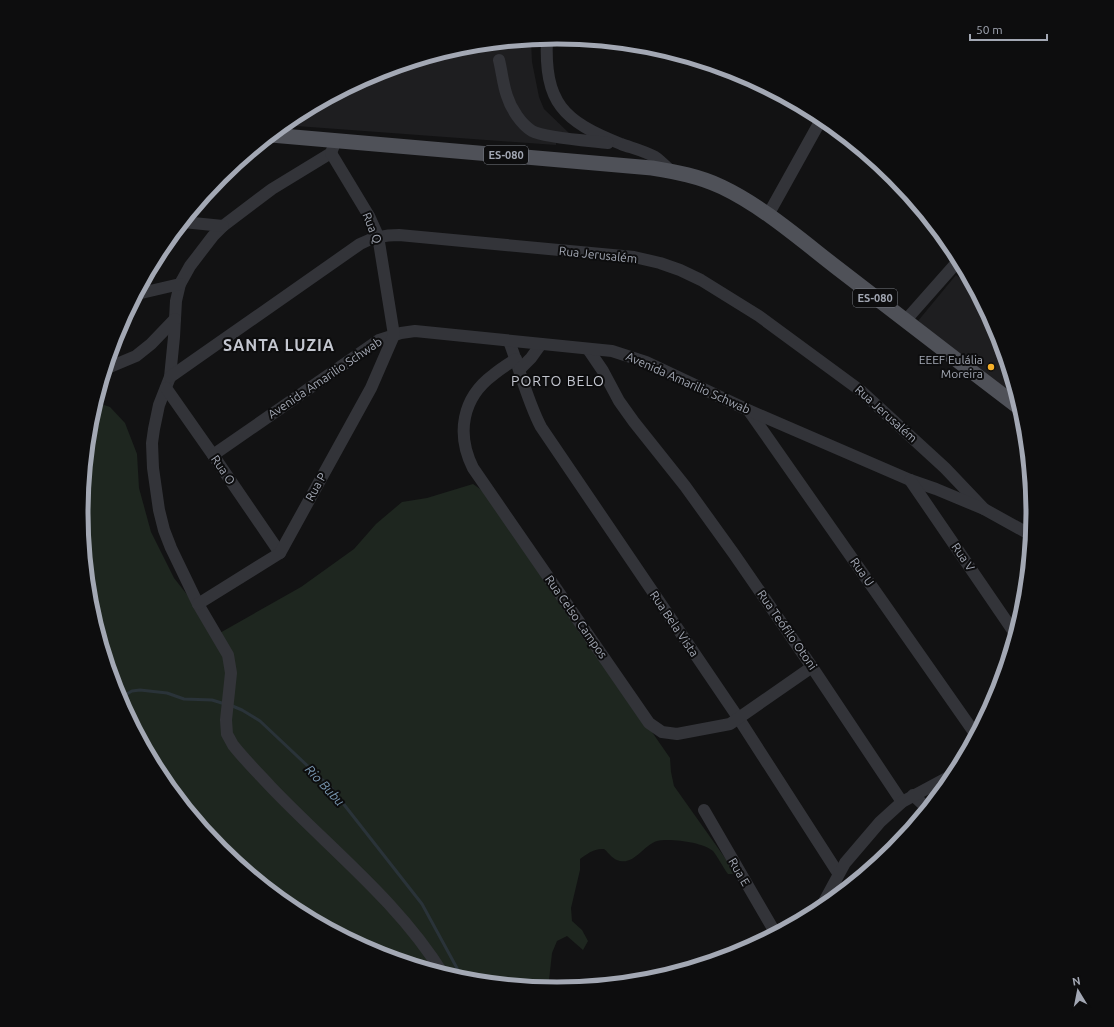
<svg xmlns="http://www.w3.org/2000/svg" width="1114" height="1027" font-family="Ubuntu,sans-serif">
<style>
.built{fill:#1e1e20}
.green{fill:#1e261f}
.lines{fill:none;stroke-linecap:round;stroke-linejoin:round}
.stream{stroke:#2a3339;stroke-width:3}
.minor{stroke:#333439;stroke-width:12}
.major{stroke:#4f5158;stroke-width:15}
.poi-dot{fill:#f5af28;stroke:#0d0d0e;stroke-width:1.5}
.labels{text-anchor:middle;stroke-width:4;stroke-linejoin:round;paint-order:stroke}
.shield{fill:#0d0d0e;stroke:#767a82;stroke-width:1}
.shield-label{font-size:11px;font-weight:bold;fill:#a3a8b4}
.street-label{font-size:12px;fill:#a3a8b4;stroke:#0d0d0e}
.poi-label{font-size:12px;fill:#a3a8b4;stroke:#0d0d0e;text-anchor:end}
.water-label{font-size:13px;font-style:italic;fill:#7997b1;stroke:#0d0d0e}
.quarter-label{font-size:14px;letter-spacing:1px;fill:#c4c7d0;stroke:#0d0d0e}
.district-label{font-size:16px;font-weight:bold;letter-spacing:1px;fill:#c4c7d0;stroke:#0d0d0e}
.rim{fill:none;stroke:#a3a8b4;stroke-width:5}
</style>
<rect width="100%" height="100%" fill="#121213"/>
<g class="built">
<polygon points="531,40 532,62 539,97 544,109 570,134 557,133 556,145 283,125 292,117 375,73 464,46"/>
<polygon points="956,275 975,290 997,331 1019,403 918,321"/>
</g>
<path class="green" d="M95,402L110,407L125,423L137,454L139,488L151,532L174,578L218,634L301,587L354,549L376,524L402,502L427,498L473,484L486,493L670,758L671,772L674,786L735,872L733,874H728C724,869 716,854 713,851C702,842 670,838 657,841C644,845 635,864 620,861C613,860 609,853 604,849C594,848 587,854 580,859V870L571,908L572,921L582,930L588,941L583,950L567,936L557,941L552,953L548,989L464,981L374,954L292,910L220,850L161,778L117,696L90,606L81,513L90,420Z"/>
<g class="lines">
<g class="stream">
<polyline points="118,699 132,691 140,690 167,693 184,699 212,700 225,704"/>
<polyline points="230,705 242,710 260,721 331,788 422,904 464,981"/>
</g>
<g class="minor">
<path d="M547,38C544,103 563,121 621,144C632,148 645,151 655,157C661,161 666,167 671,171"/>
<path d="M499,60C502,72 503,85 507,96C511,109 521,124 532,131C545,138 592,141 608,143"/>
<path d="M336,140L331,153L272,189L223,226L213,236L190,266L180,284L176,301L174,337L170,377L159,405L154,429L152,443L153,468L159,510L164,530L171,548L198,604L228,655L231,673L226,720L227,734L233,745C244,759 257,772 270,786C328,847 399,902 443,974"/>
<polyline points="768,215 822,118"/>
<polyline points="183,222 223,226"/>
<polyline points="137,294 180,284"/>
<polyline points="905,321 959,260"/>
<path d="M509,341C520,370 527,400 541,427L739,719L838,873"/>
<polyline points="588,349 603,371 619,401 634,422 685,486 734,554 812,667 902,802"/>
<path d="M516,359C508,364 500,369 493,375C462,398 456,434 473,468L649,723L662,732L677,734L730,724L812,667"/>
<polyline points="105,369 136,356 151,344 175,319"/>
<polyline points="520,369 531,358 541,344"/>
<path d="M170,377L360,244C373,237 384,235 399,235L634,257L660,263L680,270L701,280L759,316L861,391L945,468L984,509"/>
<polyline points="166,388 213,455 280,553"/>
<polyline points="749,411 976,735"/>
<polyline points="213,455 379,340 401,333 415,331 612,351 646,362 748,410 910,480 936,489 984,509 1031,535"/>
<polyline points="910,480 1016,635"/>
<polyline points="198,604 280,553 371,388 394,335 378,236 369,216 331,153"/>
<polyline points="913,795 928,809"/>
<polyline points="704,810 776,934"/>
<polyline points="819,911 845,863 880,822 902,802 956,773"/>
</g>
<path class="major" d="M271,135L652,168C676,172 699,176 722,187C762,206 800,239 836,267C897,314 959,362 1021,409"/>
</g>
<circle class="poi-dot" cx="991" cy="367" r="4"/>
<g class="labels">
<g class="shield">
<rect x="484" y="146" width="44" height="18" rx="3"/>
<rect x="853" y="289" width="44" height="18" rx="3"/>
</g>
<g class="shield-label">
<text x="506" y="159">ES-080</text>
<text x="875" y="302">ES-080</text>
</g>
<g class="street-label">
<text transform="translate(372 228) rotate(68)" y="4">Rua Q</text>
<text transform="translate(598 255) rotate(6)" y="4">Rua Jerusalém</text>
<text transform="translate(325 378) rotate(-34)" y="4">Avenida Amarilio Schwab</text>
<text transform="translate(688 383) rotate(24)" y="4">Avenida Amarilio Schwab</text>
<text transform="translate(886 414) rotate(42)" y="4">Rua Jerusalém</text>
<text transform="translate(223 470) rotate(56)" y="4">Rua O</text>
<text transform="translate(316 487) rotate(-61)" y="4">Rua P</text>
<text transform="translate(963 557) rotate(56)" y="4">Rua V</text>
<text transform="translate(862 572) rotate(55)" y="4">Rua U</text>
<text transform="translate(576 617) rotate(55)" y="4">Rua Celso Campos</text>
<text transform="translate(674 624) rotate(56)" y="4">Rua Bela Vista</text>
<text transform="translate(787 630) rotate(55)" y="4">Rua Teófilo Otoni</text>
<text transform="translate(739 872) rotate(60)" y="4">Rua E</text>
</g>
<g class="poi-label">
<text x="983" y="364">EEEF Eulália<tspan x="983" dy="14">Moreira</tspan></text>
</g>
<g class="water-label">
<text transform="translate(325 785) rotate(47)" y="5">Rio Bubu</text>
</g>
<g class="quarter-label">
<text x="558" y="386">PORTO BELO</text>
</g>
<g class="district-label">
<text x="279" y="351">SANTA LUZIA</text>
</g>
</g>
<path d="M0 0H1114V1027H0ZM88 513a469 469 0 1 1 938 0a469 469 0 1 1-938 0Z" fill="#0d0d0e" fill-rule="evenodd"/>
<path class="rim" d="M88 513a469 469 0 1 1 938 0a469 469 0 1 1-938 0Z"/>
<g transform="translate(1078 991) rotate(350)" stroke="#0d0d0e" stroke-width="3" paint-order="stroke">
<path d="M0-3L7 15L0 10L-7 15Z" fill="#a3a8b4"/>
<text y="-6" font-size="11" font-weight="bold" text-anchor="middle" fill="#a3a8b4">N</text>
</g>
<path d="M970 34v6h77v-6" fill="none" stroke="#a3a8b4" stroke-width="2"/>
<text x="976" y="34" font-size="12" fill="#a3a8b4" stroke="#0d0d0e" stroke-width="3" paint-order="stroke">50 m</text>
</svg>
